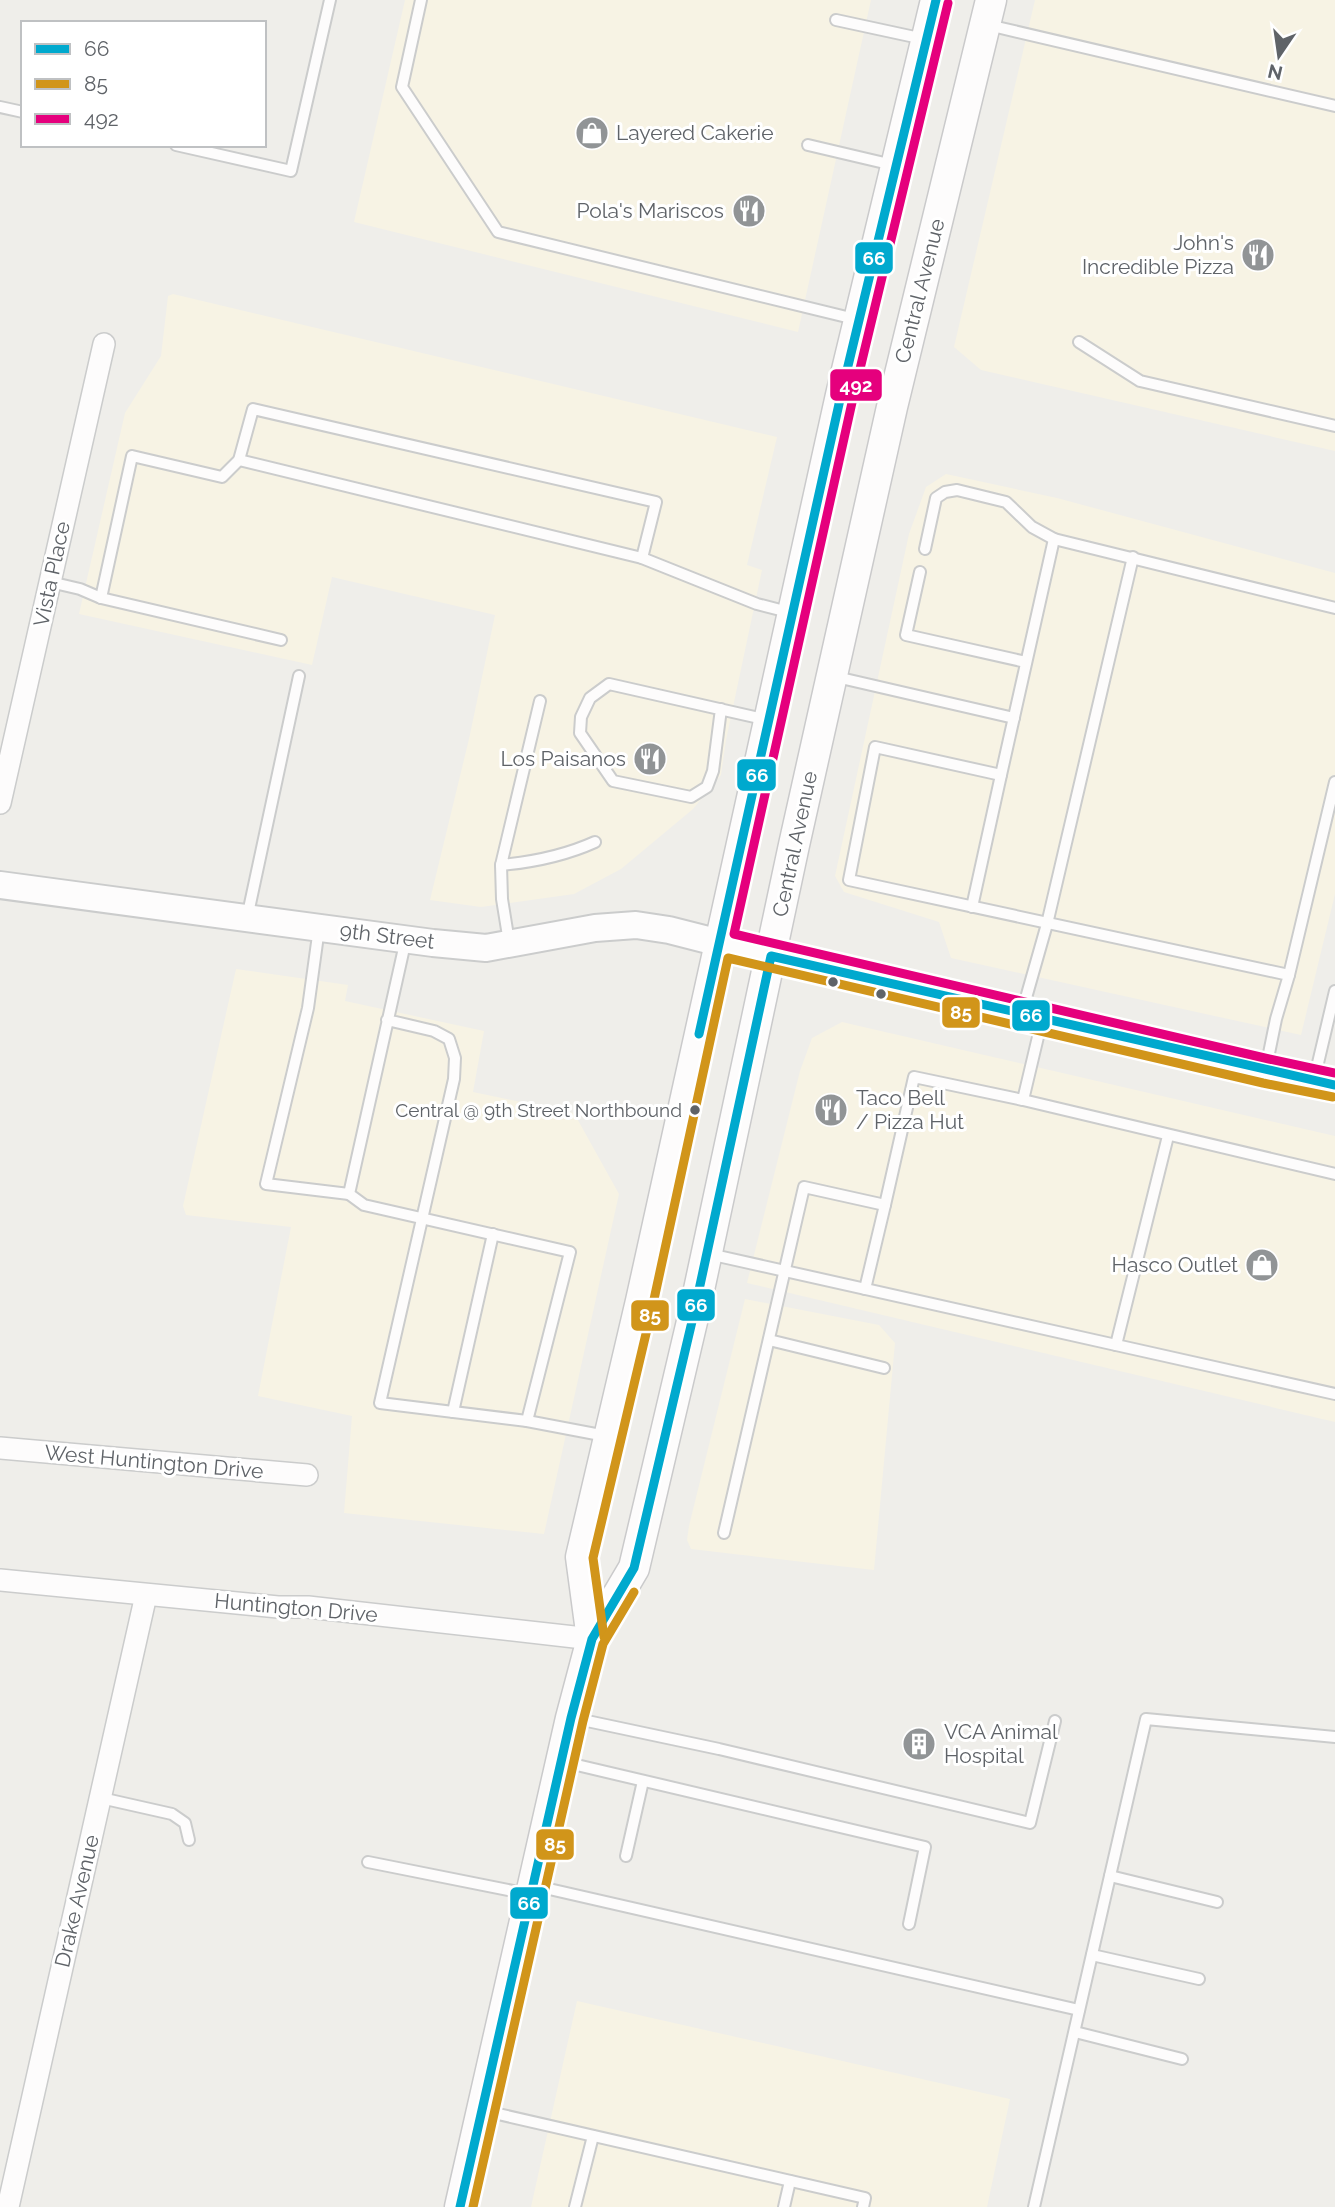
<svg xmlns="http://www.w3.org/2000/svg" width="1335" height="2207" font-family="Raleway,sans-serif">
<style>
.commercial{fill:#f7f3e4}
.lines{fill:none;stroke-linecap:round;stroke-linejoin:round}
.service-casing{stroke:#cbcccc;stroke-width:14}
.minor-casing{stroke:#cbcccc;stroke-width:24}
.tertiary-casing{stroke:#cbcccc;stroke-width:30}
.secondary-casing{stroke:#cacacb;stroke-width:33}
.service{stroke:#fdfcfc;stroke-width:10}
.minor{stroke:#fdfcfc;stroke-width:21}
.tertiary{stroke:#fdfcfc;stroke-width:26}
.secondary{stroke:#fdfcfc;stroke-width:30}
.bus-1-casing{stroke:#fff;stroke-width:14}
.bus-2-casing{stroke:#fff;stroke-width:14}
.bus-3-casing{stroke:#fff;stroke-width:14}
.bus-1{stroke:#00a9ce;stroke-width:9}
.bus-2{stroke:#d1951a;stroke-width:9}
.bus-3{stroke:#e5007d;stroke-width:9}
.bus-dot{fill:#5f6368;stroke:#fff;stroke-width:2.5}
.labels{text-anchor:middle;stroke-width:6;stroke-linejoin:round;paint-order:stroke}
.bus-label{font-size:19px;fill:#5f6368;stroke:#fff;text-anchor:end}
.poi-label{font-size:21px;fill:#5f6368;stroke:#fff;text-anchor:end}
.street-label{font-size:21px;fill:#5f6368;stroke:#fff}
.line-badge{stroke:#fff;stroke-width:2.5}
.badge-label{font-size:19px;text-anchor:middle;font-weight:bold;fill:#fff}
</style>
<rect width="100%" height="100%" fill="#efeeea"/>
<g class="commercial">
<polygon points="405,0 871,0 798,332 354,222"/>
<polygon points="1035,0 1335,0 1335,451 981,370 954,347"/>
<polygon points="173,294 777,437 747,565 762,570 726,740 721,775 693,809 621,869 574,894 481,907 430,900 469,739 495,615 332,577 312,665 79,614 125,413 161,356 168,296"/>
<polygon points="946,474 1057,498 1335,573 1335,894 1301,1035 951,958 939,922 844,892 835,876 909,534 926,487"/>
<polygon points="236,969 348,985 345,1001 484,1031 473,1092 574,1113 619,1194 544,1534 344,1513 352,1416 258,1396 291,1227 186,1215 183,1206"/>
<polygon points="842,1022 1335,1136 1335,1422 747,1283 800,1071 812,1038"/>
<polygon points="745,1299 879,1325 895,1343 874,1570 691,1549 687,1540 689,1526"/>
<polygon points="577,2001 1010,2099 987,2207 531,2207"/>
</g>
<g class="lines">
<defs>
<g id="service">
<polyline points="421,0 402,87 498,232 859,320"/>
<polyline points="836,20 924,39"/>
<polyline points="988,25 1335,106"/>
<polyline points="0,107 23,112"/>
<polyline points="176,145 291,171 330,0"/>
<polyline points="808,145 893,165"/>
<polyline points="1079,342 1140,381 1335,426"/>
<polyline points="239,460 642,558"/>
<polyline points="925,549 936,498 945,492 957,490 1006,502 1032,527 1054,539"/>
<polyline points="920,572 906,635 1026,662"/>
<polyline points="50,582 80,589 101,598 281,640"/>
<polyline points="101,598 132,456 222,477 239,460 253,409 656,502 642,558 757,604 792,613"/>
<polyline points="832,676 1014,718"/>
<path d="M540,701L501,865C534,862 564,856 595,842"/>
<polyline points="721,709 713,771 707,787 691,797 613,781 580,733 581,717 590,698 609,684 768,720"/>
<polyline points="501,865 502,899 509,942"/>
<polyline points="972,907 1001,775"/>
<polyline points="247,918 299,676"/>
<polyline points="319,928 308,1008 266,1184 349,1194"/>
<polyline points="1289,975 1335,782"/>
<polyline points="1022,1012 1047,924 1133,557"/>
<polyline points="387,1020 434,1031 449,1039 455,1058 454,1079 380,1403 527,1421 570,1252 364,1205 349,1194 406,939"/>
<polyline points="1042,1020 1023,1100 1335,1174"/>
<polyline points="1266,1068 1276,1019 1289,975 849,880 875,747 1001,775 1054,539 1335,608"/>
<polyline points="1314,1080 1335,991"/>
<polyline points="1168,1136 1116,1345 1335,1394"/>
<polyline points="709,1254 1116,1345"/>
<polyline points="865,1289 885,1205"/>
<polyline points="769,1340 884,1368"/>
<polyline points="453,1412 493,1234"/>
<polyline points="527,1421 606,1436"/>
<polyline points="724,1533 804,1187 885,1205 914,1077 1023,1100"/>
<polyline points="573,1718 719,1749 1030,1823 1055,1721"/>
<polyline points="564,1762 925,1847 909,1924"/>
<polyline points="101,1798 172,1814 185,1823 189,1840"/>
<polyline points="626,1856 643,1781"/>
<polyline points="368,1862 528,1894"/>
<polyline points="1110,1876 1217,1902"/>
<polyline points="536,1886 1079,2010"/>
<polyline points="1092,1955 1199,1979"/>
<polyline points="1075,2032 1182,2059"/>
<polyline points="485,2111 865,2198 863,2207"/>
<polyline points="575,2207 593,2136"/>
<polyline points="784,2207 790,2181"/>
<polyline points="1034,2207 1146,1719 1335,1737"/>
</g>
<g id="minor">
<polyline points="0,803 104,344"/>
<polyline points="0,1448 307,1475"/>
<polyline points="0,1580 278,1607 308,1607 592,1639"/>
<polyline points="8,2207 146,1595"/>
</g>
<polyline id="tertiary" points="0,885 433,943 486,948 595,928 636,925 669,930 771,956 1335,1085"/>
<g id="secondary">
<polyline points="592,1639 581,1557 641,1301 841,395 936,0"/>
<polyline points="460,2207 571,1718 592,1639 634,1568 694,1313 794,845 892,407 991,0"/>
</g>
</defs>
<use href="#service" class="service-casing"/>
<use href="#minor" class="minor-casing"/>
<use href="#tertiary" class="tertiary-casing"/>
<use href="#secondary" class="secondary-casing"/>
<use href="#service" class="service"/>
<use href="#minor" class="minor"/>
<use href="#tertiary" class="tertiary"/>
<use href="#secondary" class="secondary"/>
<defs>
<g id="bus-1">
<polyline points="699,1034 841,395 936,0"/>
<polyline points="460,2207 571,1718 592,1639 634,1568 694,1313 771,956 1335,1085"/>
</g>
<g id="bus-2">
<polyline points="604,1637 593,1558 653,1304 728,958 1263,1083 1333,1097"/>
<polyline points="473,2207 583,1721 603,1644 634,1592"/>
</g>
<polyline id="bus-3" points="948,3 853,398 734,934 1269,1059 1335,1073"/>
</defs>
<use href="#bus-1" class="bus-1-casing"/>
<use href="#bus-2" class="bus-2-casing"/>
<use href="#bus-3" class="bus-3-casing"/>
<use href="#bus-1" class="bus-1"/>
<use href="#bus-2" class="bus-2"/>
<use href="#bus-3" class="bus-3"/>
</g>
<defs>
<symbol id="shop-disc" viewBox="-11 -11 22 22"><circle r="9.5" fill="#919496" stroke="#fff"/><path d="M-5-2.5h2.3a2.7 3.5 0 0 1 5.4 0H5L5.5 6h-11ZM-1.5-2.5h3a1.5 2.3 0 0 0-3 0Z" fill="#fff"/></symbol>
<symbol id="restaurant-disc" viewBox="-11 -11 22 22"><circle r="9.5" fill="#919496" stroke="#fff"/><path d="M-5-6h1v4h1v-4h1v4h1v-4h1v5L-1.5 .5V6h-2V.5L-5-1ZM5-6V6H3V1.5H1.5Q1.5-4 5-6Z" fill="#fff"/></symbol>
<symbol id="building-disc" viewBox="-11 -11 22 22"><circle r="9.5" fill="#919496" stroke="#fff"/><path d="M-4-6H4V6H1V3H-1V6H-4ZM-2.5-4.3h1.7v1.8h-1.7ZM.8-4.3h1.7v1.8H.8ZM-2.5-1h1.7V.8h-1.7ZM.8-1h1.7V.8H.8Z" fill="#fff"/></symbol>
</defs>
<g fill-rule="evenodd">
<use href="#shop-disc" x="573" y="114" width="38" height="38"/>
<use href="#restaurant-disc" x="730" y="192" width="38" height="38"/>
<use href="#restaurant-disc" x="1239" y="236" width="38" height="38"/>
<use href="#restaurant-disc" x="631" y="740" width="38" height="38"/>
<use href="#restaurant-disc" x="812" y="1091" width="38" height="38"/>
<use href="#shop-disc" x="1243" y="1246" width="38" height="38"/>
<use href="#building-disc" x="900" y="1725" width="38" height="38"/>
</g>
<g class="bus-dot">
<circle cx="833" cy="982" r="6"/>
<circle cx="881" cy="994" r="6"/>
<circle cx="695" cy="1110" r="6"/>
</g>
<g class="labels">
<g class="bus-label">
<text x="682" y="1117">Central @ 9th Street Northbound</text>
</g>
<g class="poi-label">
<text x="616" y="140" text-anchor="start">Layered Cakerie</text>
<text x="724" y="218">Pola's Mariscos</text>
<text x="1234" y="250">John's<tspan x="1234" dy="24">Incredible Pizza</tspan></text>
<text x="626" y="766">Los Paisanos</text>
<text x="856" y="1105" text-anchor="start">Taco Bell<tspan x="856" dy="24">/ Pizza Hut</tspan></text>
<text x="1238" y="1272">Hasco Outlet</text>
<text x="944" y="1739" text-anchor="start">VCA Animal<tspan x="944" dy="24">Hospital</tspan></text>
</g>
<g class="street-label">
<text transform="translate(920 291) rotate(-76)" y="7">Central Avenue</text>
<text transform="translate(52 574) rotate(-78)" y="7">Vista Place</text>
<text transform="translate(795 844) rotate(-78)" y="7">Central Avenue</text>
<text transform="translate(387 936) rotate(7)" y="7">9th Street</text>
<text transform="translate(154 1462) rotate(5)" y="7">West Huntington Drive</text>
<text transform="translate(296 1608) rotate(5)" y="7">Huntington Drive</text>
<text transform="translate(77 1901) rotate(-77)" y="7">Drake Avenue</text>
</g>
</g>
<g class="line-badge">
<rect x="854" y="241" width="40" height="34" rx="7" fill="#00a9ce"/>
<rect x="829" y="368" width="54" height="34" rx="7" fill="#e5007d"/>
<rect x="736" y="758" width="41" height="34" rx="7" fill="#00a9ce"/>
<rect x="941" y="996" width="40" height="33" rx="7" fill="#d1951a"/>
<rect x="1011" y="999" width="40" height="33" rx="7" fill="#00a9ce"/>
<rect x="676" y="1288" width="40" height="34" rx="7" fill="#00a9ce"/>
<rect x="630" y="1299" width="40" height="33" rx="7" fill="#d1951a"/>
<rect x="535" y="1828" width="40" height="33" rx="7" fill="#d1951a"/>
<rect x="509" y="1886" width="40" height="34" rx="7" fill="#00a9ce"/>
</g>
<g class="badge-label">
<text x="874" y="265">66</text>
<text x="856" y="392">492</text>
<text x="757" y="782">66</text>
<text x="961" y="1019">85</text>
<text x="1031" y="1022">66</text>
<text x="696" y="1312">66</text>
<text x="650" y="1322">85</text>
<text x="555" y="1851">85</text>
<text x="529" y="1910">66</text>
</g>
<rect x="21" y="21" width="245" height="126" fill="#ffffff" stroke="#bfc1c3" stroke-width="2"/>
<rect x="35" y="44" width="35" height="10" fill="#00a9ce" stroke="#bfc1c3" stroke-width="2"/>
<text x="84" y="56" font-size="21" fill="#5f6368">66</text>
<rect x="35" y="79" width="35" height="10" fill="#d1951a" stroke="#bfc1c3" stroke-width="2"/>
<text x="84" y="91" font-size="21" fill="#5f6368">85</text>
<rect x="35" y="114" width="35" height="10" fill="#e5007d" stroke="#bfc1c3" stroke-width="2"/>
<text x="84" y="126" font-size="21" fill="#5f6368">492</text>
<g transform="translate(1279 56) rotate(193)" stroke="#ffffff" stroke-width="5" paint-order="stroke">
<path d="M0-5L12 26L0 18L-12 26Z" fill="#5f6368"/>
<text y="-10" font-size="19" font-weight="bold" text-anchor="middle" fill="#5f6368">N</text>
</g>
</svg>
